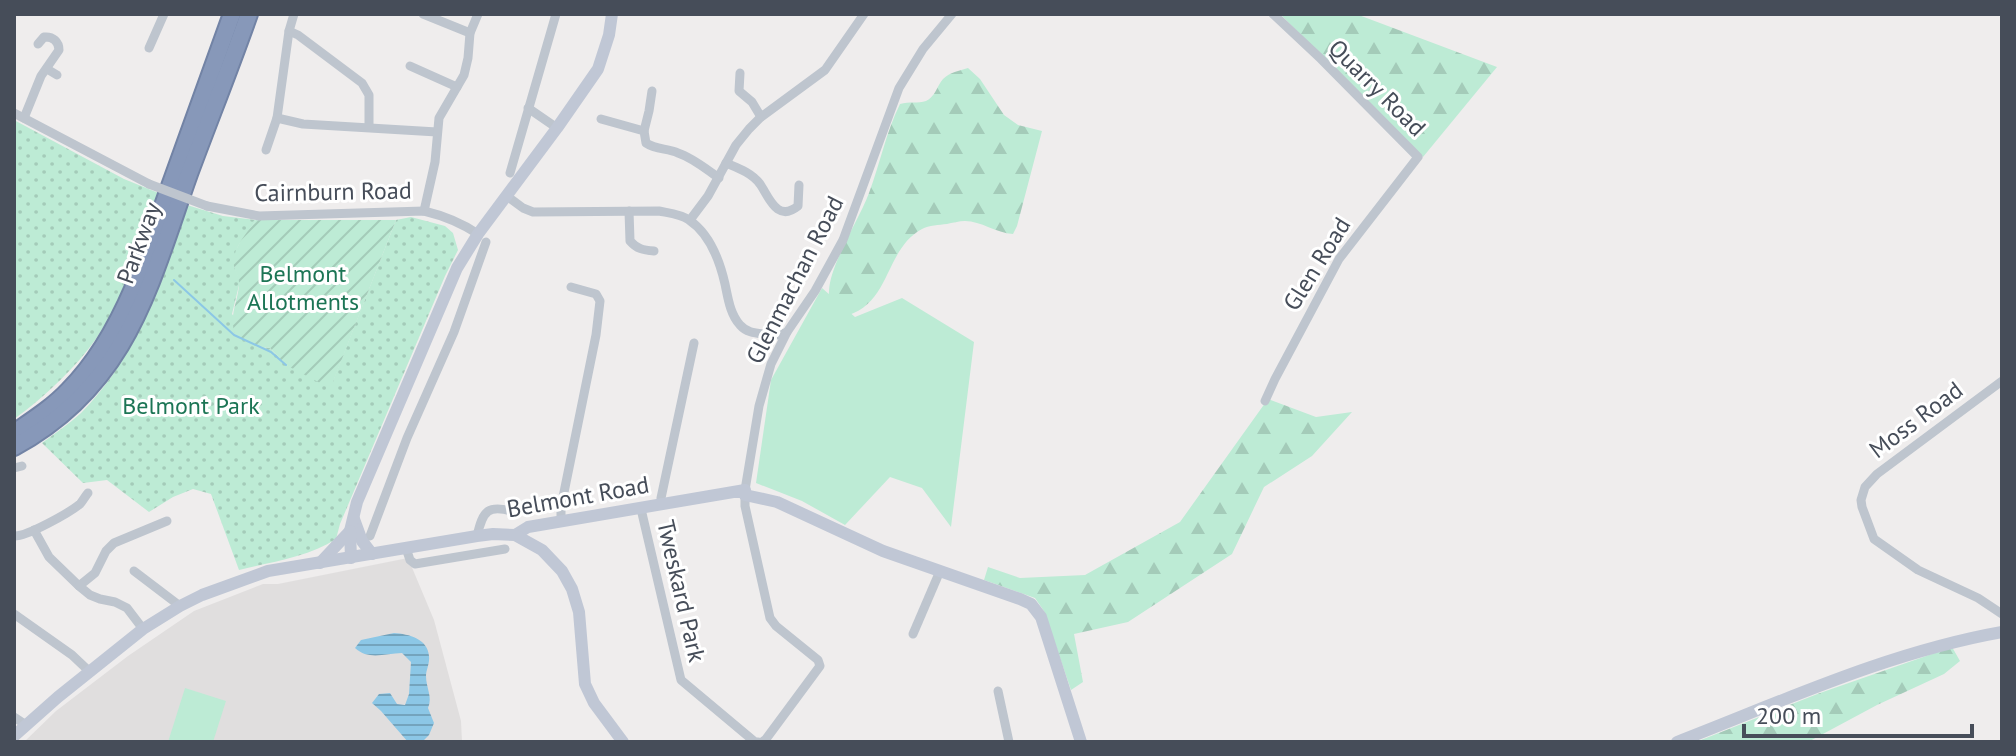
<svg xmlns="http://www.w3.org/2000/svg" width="2016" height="756" font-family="'PT Sans',sans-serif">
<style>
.education{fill:#e0dede}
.grass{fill:#bdebd5}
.forest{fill:url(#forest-firs)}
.park{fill:url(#park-dots)}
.garden{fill:url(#garden-furrows)}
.water{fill:url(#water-rules)}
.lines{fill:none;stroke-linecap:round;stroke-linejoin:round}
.stream{stroke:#8cc7e6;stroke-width:2}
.highway-casing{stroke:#7283a5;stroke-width:20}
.street{stroke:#bec5ce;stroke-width:9}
.secondary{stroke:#c0c7d5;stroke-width:12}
.highway{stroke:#8798b9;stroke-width:16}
.street-bridge{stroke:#bec5ce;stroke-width:9}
.labels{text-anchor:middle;stroke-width:6;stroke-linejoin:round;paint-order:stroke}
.street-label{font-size:24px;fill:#464d59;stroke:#fff}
.park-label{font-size:24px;fill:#1c7555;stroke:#fff}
</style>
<defs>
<pattern id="forest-firs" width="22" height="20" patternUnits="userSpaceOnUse" patternTransform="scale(2)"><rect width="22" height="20" fill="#bdebd5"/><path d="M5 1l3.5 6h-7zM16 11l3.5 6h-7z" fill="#a4cbb9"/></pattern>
<pattern id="park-dots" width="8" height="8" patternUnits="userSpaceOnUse" patternTransform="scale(2)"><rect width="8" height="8" fill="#bdebd5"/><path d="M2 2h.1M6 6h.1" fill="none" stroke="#a4cbb9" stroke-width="1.8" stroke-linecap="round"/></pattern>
<pattern id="garden-furrows" width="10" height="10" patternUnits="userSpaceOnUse" patternTransform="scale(2)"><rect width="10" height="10" fill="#bdebd5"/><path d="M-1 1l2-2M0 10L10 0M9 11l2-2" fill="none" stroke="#a4cbb9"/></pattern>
<pattern id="water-rules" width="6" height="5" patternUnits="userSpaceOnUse" patternTransform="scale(2)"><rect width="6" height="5" fill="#8cc7e6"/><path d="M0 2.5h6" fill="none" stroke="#74a4bd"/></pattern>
</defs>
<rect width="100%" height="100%" fill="#efeded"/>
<polygon class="education" points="408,558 434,620 461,721 462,742 24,742 56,711 128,656 194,611 263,584 278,584"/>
<g class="grass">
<polygon points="822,288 855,317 902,298 974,342 951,527 922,488 890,477 845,525 802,501 756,483 771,380"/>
<polygon points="185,688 226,701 213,742 168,742"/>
</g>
<g class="forest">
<polygon points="1280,14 1356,14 1497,67 1423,157"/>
<path d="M968,68L980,79L1004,115L1018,125L1042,131L1017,226L1013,234C996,233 981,221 965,221C959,221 952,223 947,224C939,225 929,225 922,229C883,250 892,307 841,317C830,312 828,303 829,291C830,264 859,220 869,193C880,164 886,132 900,104C909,101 918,104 926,101C935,97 937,86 943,79C950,72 959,71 968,68Z"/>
<polygon points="1268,399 1316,417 1352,412 1312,456 1264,487 1232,554 1128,622 1074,634 1083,682 1071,690 1044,611 1035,598 984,580 988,567 1020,578 1085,575 1180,522"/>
<polygon points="1952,647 1960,661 1944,674 1877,705 1808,742 1696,742 1820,693"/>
</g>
<g class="park">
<path d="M14,120L124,179L161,194C144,240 128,289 101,331C83,361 43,399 14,419Z"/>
<path d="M187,205L223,216L256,220L238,246L234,266L240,281L232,314L256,346L270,348L286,365L333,381L396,220L411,217L445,226L453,233L458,250L445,276L340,524L336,539C309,557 271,562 239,570L211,494L193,489L173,497L149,512L107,480L83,483L42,443C55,433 69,424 81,413C137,357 163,278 187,205Z"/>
</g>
<path class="garden" d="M256,220H396L333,382L322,384L286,365L270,348L256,346L235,336C229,313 237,306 239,285C240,278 235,273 234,266C231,249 247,233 256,220Z"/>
<path class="water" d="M394,633C409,634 428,639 429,656C430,663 426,670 426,676C426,688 433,697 428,708L434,723L429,735L422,742H408L381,711L372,703L379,694L390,693L397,704L405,705L409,694L411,662L402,653C386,653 369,661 355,648L361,640Z"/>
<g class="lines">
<polyline class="stream" points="174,280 234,335 271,352 286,365"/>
<defs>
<g id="highway">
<path d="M14,433C33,420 53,407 69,390C98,361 117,326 133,289L232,14"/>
<path d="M14,447C128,385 149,287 189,174C209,120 230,68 249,14"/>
</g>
</defs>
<use href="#highway" class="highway-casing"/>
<g class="street">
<polyline points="294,14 289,31 277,118 303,124 437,132"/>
<polyline points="423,14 470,33"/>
<polyline points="289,31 298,35 362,83 369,95 369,127"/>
<polyline points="149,48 164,14"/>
<polyline points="410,66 457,87"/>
<polyline points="47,69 57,75"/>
<polyline points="740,73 739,91 752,102 761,117"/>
<polyline points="528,108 557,128"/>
<polyline points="14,113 149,184"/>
<path d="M24,118L41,76L59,50C59,42 53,36 44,37L38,44"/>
<path d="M601,119L644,131L646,143C656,150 668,148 678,153C693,158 706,169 719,178"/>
<polyline points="644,131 649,111 652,91"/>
<polyline points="266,150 277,118"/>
<path d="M726,163C738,168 752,173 760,184C769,197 777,223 798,206L799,185"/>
<polyline points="510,173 556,14"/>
<path d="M507,196L523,208L533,212L659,211C669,213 681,214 689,220C710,234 720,262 725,284C728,298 730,314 740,325C746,332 754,333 763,334C772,336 778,336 787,332"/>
<path d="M207,206L259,216L424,211C445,216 460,222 478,234"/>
<polyline points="424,211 435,162 439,118 464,75 468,58 470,33 478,14"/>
<path d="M629,211L630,241C637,249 643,250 654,251"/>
<polyline points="690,220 708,196 736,145 749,129 761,117 825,70 864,14"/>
<polyline points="2002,381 1877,474 1865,487 1861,500 1862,507 1874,539 1918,570 1978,598 2002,614"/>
<polyline points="1265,401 1275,379 1339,259 1418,157 1321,59 1273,14"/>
<polyline points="14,468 22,466"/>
<polyline points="745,490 759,406 771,364 787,332 815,291 843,240 899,88 923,49 952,14"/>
<polyline points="745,495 745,506 770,618 776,626 818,660 820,666 766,739 762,742"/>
<polyline points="662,505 661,498 694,343"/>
<polyline points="641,509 681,680 755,742 758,742"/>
<polyline points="561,522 561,507 596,335 600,301 596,294 571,287"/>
<polyline points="34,530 49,557 79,586 90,595 100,599 115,602 127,608 143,629"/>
<path d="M14,536C26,537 69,513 80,504C82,502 86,495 88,493"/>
<polyline points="370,536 407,438 454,332 486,242"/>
<path d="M477,536C483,510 488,504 515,512"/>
<polyline points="406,548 410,560 415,564 505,549"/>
<polyline points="134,571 180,606"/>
<polyline points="79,586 95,573 106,551 114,543 167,521"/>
<polyline points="14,614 72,655 90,672"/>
<polyline points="913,634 940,571"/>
<polyline points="998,691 1009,742"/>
<polyline points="14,717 26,725"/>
</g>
<g class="secondary">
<polyline points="354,519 362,541 372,554"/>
<polyline points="515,535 528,527 745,490 745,495 777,502 883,551 1020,599 1031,604 1041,617 1081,742"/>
<polyline points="351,558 350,531 357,502 457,268 478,234 557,128 598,69 609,35 612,14"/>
<polyline points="320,563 350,531"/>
<polyline points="14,736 58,697 143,629 180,606 202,595 268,571 477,536 493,534 515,535 542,550 562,571 572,589 579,612 585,684 594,703 623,742"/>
<path d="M1677,742C1783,701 1889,652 2002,632"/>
</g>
<use href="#highway" class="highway"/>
<polyline class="street-bridge" points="149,184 207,206"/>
</g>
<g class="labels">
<g class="street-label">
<text transform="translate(1377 88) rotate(45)" y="8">Quarry Road</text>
<text transform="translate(333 192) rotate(-1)" y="8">Cairnburn Road</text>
<text transform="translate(139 243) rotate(-70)" y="8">Parkway</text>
<text transform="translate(1317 264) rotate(-58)" y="8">Glen Road</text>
<text transform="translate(795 280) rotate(-63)" y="8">Glenmachan Road</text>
<text transform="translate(1916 420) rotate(-37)" y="8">Moss Road</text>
<text transform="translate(578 497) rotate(-10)" y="8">Belmont Road</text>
<text transform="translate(681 591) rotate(77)" y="8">Tweskard Park</text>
</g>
<g class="park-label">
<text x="303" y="282">Belmont<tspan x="303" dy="28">Allotments</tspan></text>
<text x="191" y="414">Belmont Park</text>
</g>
</g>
<rect width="2016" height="756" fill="none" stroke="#464d59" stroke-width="32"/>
<path d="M1744 724v12h228v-12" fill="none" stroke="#464d59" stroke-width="4"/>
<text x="1756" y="724" font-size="24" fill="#464d59" stroke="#ffffff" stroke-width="6" paint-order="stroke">200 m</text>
</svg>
